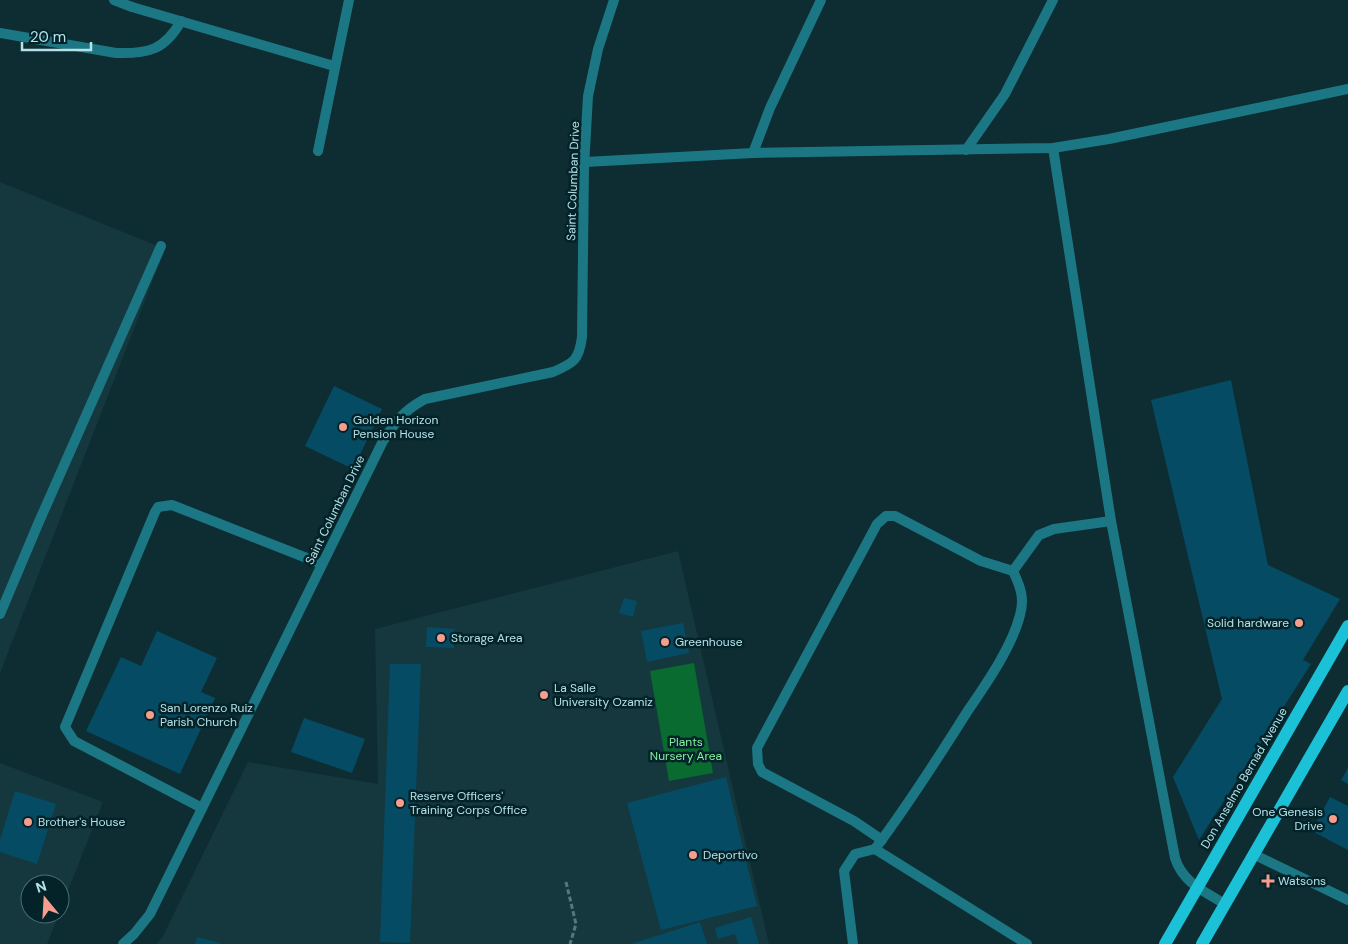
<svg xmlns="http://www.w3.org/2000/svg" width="1348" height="944" font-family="'DM Sans',sans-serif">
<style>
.built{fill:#14383e}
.forest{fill:#0a6b30}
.building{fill:#064b64}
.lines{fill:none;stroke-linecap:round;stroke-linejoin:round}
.path{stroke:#53787e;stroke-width:3;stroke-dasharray:5 2.5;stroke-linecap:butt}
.lane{stroke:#1c7784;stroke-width:10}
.street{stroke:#1c7784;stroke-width:10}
.primary{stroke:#1bc1d7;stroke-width:12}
.poi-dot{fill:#f59d8e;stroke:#032328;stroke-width:2}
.labels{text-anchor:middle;stroke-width:5;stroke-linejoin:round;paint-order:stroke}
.street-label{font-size:12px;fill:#b5e1e9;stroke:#032328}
.poi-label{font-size:12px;fill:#b5e1e9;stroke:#032328;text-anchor:start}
.park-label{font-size:12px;fill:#86f29f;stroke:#032328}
</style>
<rect width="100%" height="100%" fill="#0d2d32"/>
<g class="built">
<polygon points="0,182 165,249 0,673"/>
<polygon points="678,551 769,944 157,944 163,936 248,762 378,784 375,629"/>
<polygon points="0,763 103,802 60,911 60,884 30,884 30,914 59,914 47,944 0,944"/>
</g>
<polygon class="forest" points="694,663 713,773 669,781 650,671"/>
<g class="building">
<polygon points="1231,380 1268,565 1340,599 1303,660 1311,664 1199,840 1173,777 1222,699 1151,400"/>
<polygon points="334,386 382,409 353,469 305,446"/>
<polygon points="624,598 637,601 633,617 619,613"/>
<polygon points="683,623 689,653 647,662 641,631"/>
<polygon points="427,627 455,629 454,648 426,647"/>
<polygon points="157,631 217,658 201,692 215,698 180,774 86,731 121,657 141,666"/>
<polygon points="390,664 421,664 410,943 380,942"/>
<polygon points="304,718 365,739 352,773 291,752"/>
<polygon points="1348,768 1348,784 1341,780"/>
<polygon points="726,777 757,906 661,930 627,803"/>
<polygon points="15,791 56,804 37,864 0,852 0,840"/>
<polygon points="1330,797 1348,806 1348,850 1312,831"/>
<polygon points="751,917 759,944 738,944 735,934 718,939 715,928"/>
<polygon points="700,922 707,944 631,944"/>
<polygon points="197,937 220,943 220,944 195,944"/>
</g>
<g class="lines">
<polyline class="path" points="566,882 576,924 570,944"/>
<g class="lane">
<polyline points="114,0 132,7"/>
<path d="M0,33L116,53C148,54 165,50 181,21"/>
<polyline points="966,150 1005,94 1053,0"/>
<polyline points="0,614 38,524 161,246"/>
<polyline points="1253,854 1348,900"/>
</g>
<g class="street">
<polyline points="132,7 334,66"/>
<path d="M1053,148L1111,521L1175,858C1183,883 1204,891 1225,904"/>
<polyline points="318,151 349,0"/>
<polyline points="753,153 770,108 821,0"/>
<polyline points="585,162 753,153 1053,148 1109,139 1348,89"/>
<path d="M1013,571C1020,586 1025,598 1020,615C1012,647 986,684 967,712C938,758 908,805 875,849L1027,944"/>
<polyline points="202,808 74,741 65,727 155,512 158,507 172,505 322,564"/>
<polyline points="882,840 854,821 762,772 758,764 757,748 877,524 886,516 895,516 981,561 1013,571 1039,535 1054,529 1111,521"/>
<path d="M123,944L134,934L150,914L383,441C396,421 403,411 425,399L553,372C574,363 579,360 582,337L584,167L588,96L598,49L614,0"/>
<polyline points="853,944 844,871 855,854 875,849"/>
</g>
<g class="primary">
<polyline points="1165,944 1348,626"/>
<polyline points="1202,944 1348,691"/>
</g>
</g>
<g class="poi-dot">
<circle cx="343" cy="427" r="5"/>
<circle cx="1299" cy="623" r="5"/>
<circle cx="441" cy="638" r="5"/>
<circle cx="665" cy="642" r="5"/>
<circle cx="544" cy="695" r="5"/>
<circle cx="150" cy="715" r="5"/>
<circle cx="400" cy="803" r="5"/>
<circle cx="1333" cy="819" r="5"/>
<circle cx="28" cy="822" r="5"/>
<circle cx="693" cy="855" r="5"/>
<path d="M1265.5 873.5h5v5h5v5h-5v5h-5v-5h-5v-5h5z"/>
</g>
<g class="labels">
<g class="street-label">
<text transform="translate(573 181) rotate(-88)" y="4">Saint Columban Drive</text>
<text transform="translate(335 510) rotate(-64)" y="4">Saint Columban Drive</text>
<text transform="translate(1244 778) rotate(-60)" y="4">Don Anselmo Bernad Avenue</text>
</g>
<g class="poi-label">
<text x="353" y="424">Golden Horizon<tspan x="353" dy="14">Pension House</tspan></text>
<text x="1289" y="627" text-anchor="end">Solid hardware</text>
<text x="451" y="642">Storage Area</text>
<text x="675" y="646">Greenhouse</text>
<text x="554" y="692">La Salle<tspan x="554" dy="14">University Ozamiz</tspan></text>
<text x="160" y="712">San Lorenzo Ruiz<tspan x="160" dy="14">Parish Church</tspan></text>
<text x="410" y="800">Reserve Officers'<tspan x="410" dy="14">Training Corps Office</tspan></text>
<text x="1323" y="816" text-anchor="end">One Genesis<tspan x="1323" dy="14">Drive</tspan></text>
<text x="38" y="826">Brother's House</text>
<text x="703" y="859">Deportivo</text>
<text x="1278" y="885">Watsons</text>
</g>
<g class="park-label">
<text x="686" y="746">Plants<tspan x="686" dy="14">Nursery Area</tspan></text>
</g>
</g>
<g transform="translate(45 899) rotate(342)"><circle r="24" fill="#032328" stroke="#4a6f75"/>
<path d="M0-4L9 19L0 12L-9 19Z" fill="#f59d8e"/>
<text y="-8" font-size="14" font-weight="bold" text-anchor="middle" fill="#b5e1e9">N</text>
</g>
<path d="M22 42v8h69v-8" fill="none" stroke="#b5e1e9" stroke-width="2.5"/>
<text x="30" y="42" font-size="15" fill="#b5e1e9" stroke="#032328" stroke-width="4" paint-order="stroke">20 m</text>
</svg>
